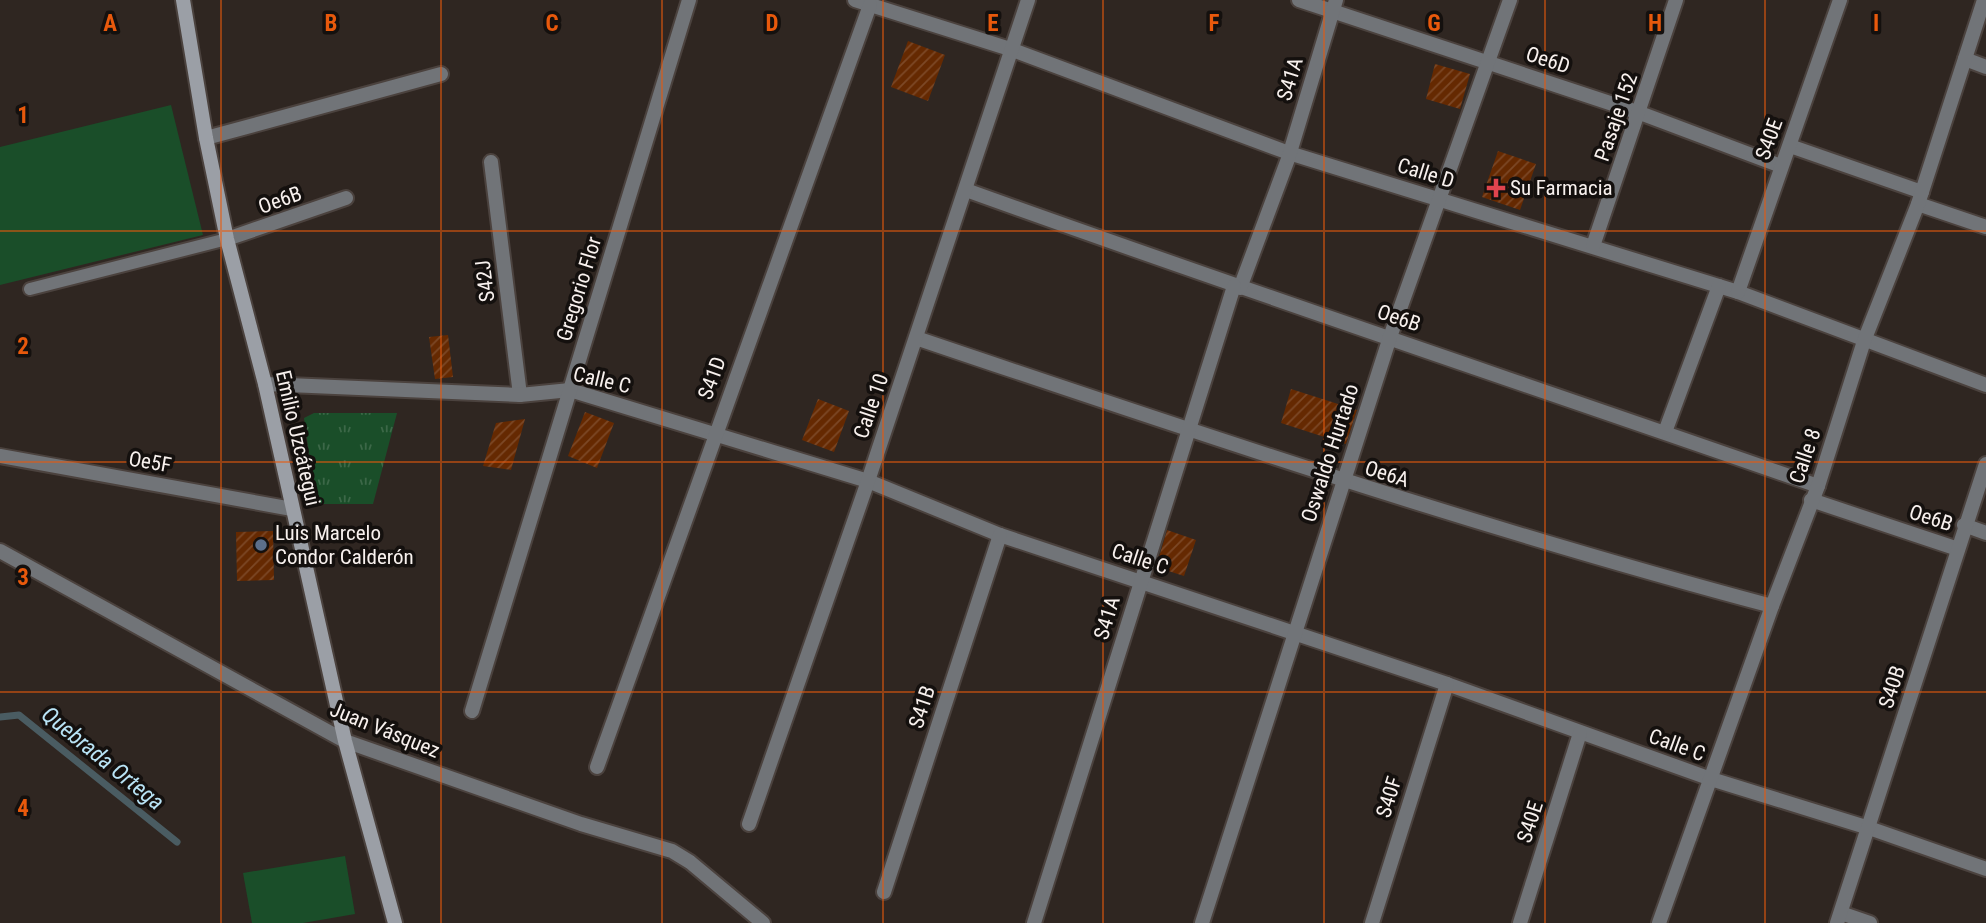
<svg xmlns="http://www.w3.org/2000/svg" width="1986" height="923" font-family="'Roboto Condensed',sans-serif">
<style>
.grass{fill:url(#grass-tufts)}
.garden{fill:#1a4e29}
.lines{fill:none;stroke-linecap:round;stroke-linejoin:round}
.stream{stroke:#4a5c62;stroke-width:7}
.building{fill:url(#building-hatch)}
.lane-casing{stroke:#4b423e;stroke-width:16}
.street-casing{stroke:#4b423e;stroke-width:18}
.secondary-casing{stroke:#4b423e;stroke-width:18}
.lane{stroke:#717478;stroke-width:12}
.street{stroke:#717478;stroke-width:14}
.secondary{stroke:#9b9fa6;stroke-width:14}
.grid{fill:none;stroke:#e8590c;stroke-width:2;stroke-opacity:0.55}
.health-dot{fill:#e0444e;stroke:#14100e;stroke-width:2.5}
.service-dot{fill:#5c6f8a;stroke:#14100e;stroke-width:2.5}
.labels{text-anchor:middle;stroke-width:7;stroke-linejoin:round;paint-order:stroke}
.street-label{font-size:21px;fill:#f8f1ee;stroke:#14100e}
.poi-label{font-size:21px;fill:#f8f1ee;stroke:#14100e;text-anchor:start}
.water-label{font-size:23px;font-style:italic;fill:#b9e4f6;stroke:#14100e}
.grid-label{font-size:23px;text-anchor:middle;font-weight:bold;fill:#e8590c;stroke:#14100e;stroke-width:7;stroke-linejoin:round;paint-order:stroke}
</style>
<defs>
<pattern id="grass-tufts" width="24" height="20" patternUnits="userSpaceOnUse" patternTransform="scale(1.75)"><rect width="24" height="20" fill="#1a4e29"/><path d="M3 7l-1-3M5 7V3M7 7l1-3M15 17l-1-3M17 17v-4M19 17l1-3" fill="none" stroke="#3c6848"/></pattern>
<pattern id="building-hatch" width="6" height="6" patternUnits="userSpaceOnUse" patternTransform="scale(1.75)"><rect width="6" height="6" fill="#652901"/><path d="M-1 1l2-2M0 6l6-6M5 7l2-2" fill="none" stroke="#7c4826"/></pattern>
</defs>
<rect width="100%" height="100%" fill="#2f2621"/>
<polygon class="grass" points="314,413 397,413 373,504 316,504 304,418"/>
<g class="garden">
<polygon points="171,105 203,235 0,285 0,147"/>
<polygon points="345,856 355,914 303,923 252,923 243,873"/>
</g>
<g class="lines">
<polyline class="stream" points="0,717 19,715 177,842"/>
</g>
<g class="building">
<polygon points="908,41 945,55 928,101 891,87"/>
<polygon points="1435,64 1470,74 1460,109 1426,99"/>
<polygon points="1498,151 1536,164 1520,210 1482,197"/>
<polygon points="448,335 453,377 435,379 429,337"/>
<polygon points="1291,389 1357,410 1346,444 1281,423"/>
<polygon points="818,399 849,411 834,452 802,440"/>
<polygon points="585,412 614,423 597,468 568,456"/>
<polygon points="525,419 511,470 483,466 496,423"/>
<polygon points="1167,530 1196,540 1184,576 1156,567"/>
<polygon points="273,531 274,580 237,581 236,532"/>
</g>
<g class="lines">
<defs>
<polyline id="lane" points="30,289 227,239"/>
<g id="street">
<polyline points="855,0 1010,49 1289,153 1738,292 1986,385"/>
<polyline points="1299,0 1640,113 1781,166"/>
<polyline points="1965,59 1986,67"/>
<polyline points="206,138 441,74"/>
<polyline points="1790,146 1922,192"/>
<polyline points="491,162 520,395"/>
<path d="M966,190C1249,292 1534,387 1818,486"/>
<polyline points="1918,204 1986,227"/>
<polyline points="227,239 346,198"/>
<polyline points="1593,246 1676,0"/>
<polyline points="1240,288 1288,159 1336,0"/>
<polyline points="1738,292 1840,0"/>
<path d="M916,338C1200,434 1482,529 1772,606"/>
<polyline points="265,384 520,395 570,390 868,481 1000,535 1447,684 1711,779 1869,828 1986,869"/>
<polyline points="1665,432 1719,286"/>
<polyline points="0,456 292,509"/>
<polyline points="1811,500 1958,549"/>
<polyline points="1964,525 1986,533"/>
<polyline points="0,551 345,741 581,824 672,851 690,862 763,923"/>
<polyline points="472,711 689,0"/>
<polyline points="597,767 870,5"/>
<polyline points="749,824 868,481 1028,0"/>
<polyline points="884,892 1000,535"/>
<polyline points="1841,913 1870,923"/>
<polyline points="1034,923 1234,286"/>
<polyline points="1202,923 1390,337 1510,0"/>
<polyline points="1372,923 1447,684"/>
<polyline points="1520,923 1580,733"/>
<polyline points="1659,923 1772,606 1818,486 1864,341 1918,204 1984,0"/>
<polyline points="1837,923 1986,464"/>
</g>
<polyline id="secondary" points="183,0 206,138 227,239 265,384 345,741 395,923"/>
</defs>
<use href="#lane" class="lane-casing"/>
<use href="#street" class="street-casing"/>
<use href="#secondary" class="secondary-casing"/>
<use href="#lane" class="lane"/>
<use href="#street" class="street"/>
<use href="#secondary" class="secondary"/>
</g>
<path class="grid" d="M221,0V923M441,0V923M662,0V923M883,0V923M1103,0V923M1324,0V923M1545,0V923M1765,0V923M0,231H1986M0,462H1986M0,692H1986"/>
<path class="health-dot" d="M1492.5 177.5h7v7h7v7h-7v7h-7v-7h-7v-7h7z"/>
<circle class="service-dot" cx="261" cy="545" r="7"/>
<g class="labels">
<g class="street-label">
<text transform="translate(1548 60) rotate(18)" y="7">Oe6D</text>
<text transform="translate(1290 79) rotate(-73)" y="7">S41A</text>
<text transform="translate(1616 117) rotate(-71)" y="7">Pasaje 152</text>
<text transform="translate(1769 139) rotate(-70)" y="7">S40E</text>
<text transform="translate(1426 173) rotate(17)" y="7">Calle D</text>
<text transform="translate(280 200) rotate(-20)" y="7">Oe6B</text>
<text transform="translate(485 281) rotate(-97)" y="7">S42J</text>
<text transform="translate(579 289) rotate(-73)" y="7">Gregorio Flor</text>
<text transform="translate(1399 318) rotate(19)" y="7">Oe6B</text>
<text transform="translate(712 378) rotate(-70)" y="7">S41D</text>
<text transform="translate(602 380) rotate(13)" y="7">Calle C</text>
<text transform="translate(871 406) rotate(-71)" y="7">Calle 10</text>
<text transform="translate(298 438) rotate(77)" y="7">Emilio Uzcátegui</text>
<text transform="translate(1330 453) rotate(-72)" y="7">Oswaldo Hurtado</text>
<text transform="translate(1805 456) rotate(-71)" y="7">Calle 8</text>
<text transform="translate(150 462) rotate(10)" y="7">Oe5F</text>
<text transform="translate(1387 474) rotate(17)" y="7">Oe6A</text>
<text transform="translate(1931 518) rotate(18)" y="7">Oe6B</text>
<text transform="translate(1140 559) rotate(18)" y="7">Calle C</text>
<text transform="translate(1107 618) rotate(-73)" y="7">S41A</text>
<text transform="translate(1892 687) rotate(-72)" y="7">S40B</text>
<text transform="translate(922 707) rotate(-72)" y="7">S41B</text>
<text transform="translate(385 730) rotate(22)" y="7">Juan Vásquez</text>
<text transform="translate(1677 745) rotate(20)" y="7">Calle C</text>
<text transform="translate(1389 797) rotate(-73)" y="7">S40F</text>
<text transform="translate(1530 822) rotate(-72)" y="7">S40E</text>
</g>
<g class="poi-label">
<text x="1510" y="195">Su Farmacia</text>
<text x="275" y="540">Luis Marcelo<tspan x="275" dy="24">Condor Calderón</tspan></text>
</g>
<g class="water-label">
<text transform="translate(103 758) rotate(39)" y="8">Quebrada Ortega</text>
</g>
</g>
<g class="grid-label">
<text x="110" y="31">A</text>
<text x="331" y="31">B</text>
<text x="552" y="31">C</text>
<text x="772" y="31">D</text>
<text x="993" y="31">E</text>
<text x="1214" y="31">F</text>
<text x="1434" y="31">G</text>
<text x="1655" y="31">H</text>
<text x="1876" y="31">I</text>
<text x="23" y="123">1</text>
<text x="23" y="354">2</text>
<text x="23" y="585">3</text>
<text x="23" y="816">4</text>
</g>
</svg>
